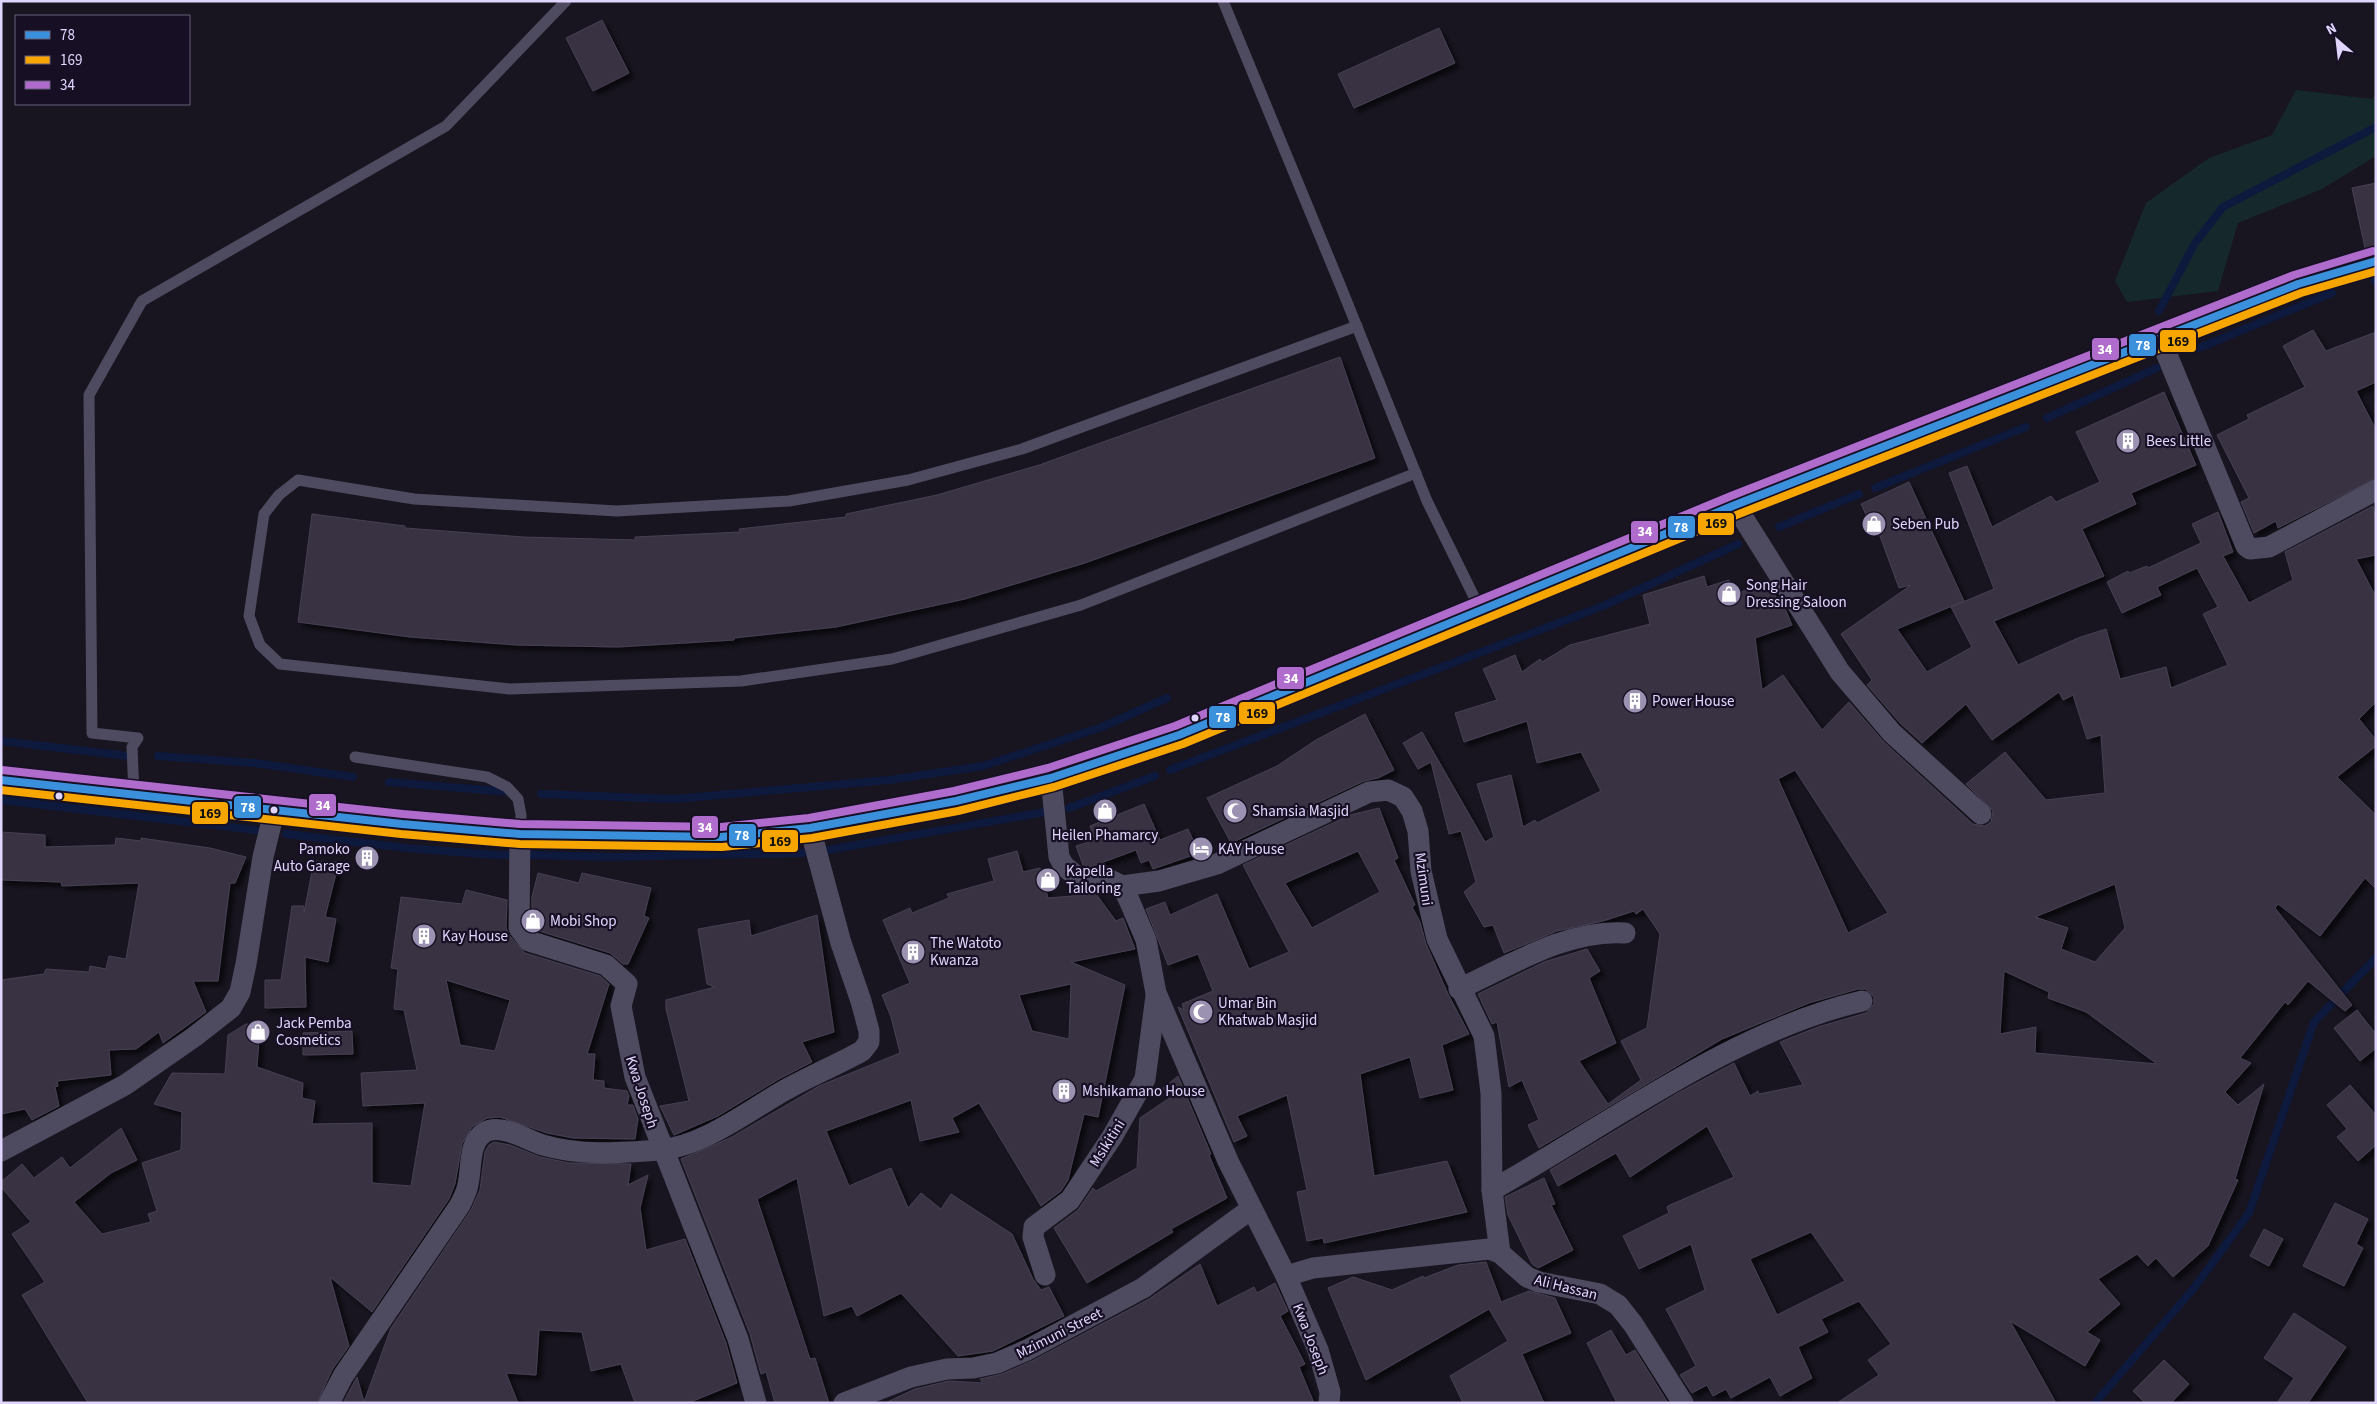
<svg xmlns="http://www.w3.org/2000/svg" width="2377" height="1404" font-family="'Source Sans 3',sans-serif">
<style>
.green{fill:#15292c}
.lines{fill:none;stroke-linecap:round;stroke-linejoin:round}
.stream{stroke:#0e193e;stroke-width:8}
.building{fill:#383342;stroke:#464053;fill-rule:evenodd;filter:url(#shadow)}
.service{stroke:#4e4b60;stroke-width:11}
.minor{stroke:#4e4b60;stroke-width:21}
.secondary{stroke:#534d66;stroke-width:28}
.bus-1-casing{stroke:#171025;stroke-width:11}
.bus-2-casing{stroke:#171025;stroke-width:11}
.bus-3-casing{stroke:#171025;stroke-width:11}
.bus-1{stroke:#3a90db;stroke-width:8}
.bus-2{stroke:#f7a600;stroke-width:8}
.bus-3{stroke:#b06ccc;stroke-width:8}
.bus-dot{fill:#e0d6fd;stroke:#171025;stroke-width:2}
.labels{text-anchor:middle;stroke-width:4.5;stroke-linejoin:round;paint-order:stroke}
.poi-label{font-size:15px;fill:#e0d6fd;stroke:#171025;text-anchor:start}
.street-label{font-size:15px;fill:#e0d6fd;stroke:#171025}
.line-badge{stroke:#171025;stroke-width:2}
.badge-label{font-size:14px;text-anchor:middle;font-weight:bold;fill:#fff}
.pale-badge-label{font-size:14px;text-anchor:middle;font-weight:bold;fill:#111}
</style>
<defs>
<filter id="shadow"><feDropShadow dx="4.5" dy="4.5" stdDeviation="2.5" flood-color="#0009"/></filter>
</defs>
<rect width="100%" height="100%" fill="#181520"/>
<polygon class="green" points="2296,90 2371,99 2376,95 2376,156 2322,189 2238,223 2218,291 2127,302 2115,281 2146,203 2209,158 2272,135"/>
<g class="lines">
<g class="stream">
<polyline points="2375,281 2376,281"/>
<polyline points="2159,311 2195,243 2223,207 2376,127"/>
<polyline points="2199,348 2332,293"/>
<polyline points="2047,418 2157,368"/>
<polyline points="1875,488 2026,427"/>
<polyline points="1779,527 1859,494"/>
<polyline points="1,741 128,756"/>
<polyline points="158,756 255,763 353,777"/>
<polyline points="1170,770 1603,606 1738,544"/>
<polyline points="389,782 510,792"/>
<polyline points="541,794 674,799 889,780 983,766 1102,727 1167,698"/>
<polyline points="1,800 256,830"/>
<polyline points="1069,808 1155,776"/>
<polyline points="286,834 407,848 495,855 514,855"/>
<polyline points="828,850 1051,811"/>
<polyline points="524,855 611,857 803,853"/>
<polyline points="2095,1403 2194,1288 2249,1213 2314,1022 2376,958"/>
</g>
</g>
<g class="building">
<polygon points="602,20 629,73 593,91 566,38"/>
<polygon points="1439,28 1455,63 1354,108 1338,74"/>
<polygon points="2376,183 2376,246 2365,248 2352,188"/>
<polygon points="2313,330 2326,351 2376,332 2376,382 2356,391 2376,430 2376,478 2278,528 2276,521 2254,533 2241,502 2249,498 2217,435 2249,419 2247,415 2305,387 2283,346"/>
<polygon points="1340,357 1375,458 1085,563 965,599 836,627 734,638 734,640 618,647 516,645 410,637 298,622 312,514 405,526 405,528 523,537 635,540 635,537 740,532 739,529 846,517 846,514 937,495 1039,465"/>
<path d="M2164,392L2196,465L2131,493L2136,504L2082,529L2104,576L1994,621L2018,665L2078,638L2106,629L2120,679L2166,667L2171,688L2228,665L2203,614L2218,607L2197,568L2157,587L2161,595L2122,613L2107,582L2128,571L2129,573L2147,566L2148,568L2201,543L2192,524L2218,512L2233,552L2223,556L2249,603L2293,580L2285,552L2373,506L2376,521V555L2356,559L2376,597V702L2359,719L2376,740V746L2337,777L2376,815V889L2365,878L2320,936L2278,904L2275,908L2352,1005L2345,1011L2308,981L2288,1005L2285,1002L2240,1058L2251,1063L2225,1092L2238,1105L2264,1084L2235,1179L2238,1180L2208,1246L2173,1277L2156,1258L2148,1266L2137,1254L2098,1279L2120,1304L2087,1332L2100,1340L2085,1366L2010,1321L2056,1403H1837L1879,1375L1868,1360L1891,1344L1859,1301L1821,1319L1828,1332L1798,1347L1812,1378L1780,1396L1770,1377L1731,1398L1726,1389L1713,1396L1707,1385L1692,1393L1680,1375L1696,1366L1666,1309L1705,1290L1691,1244L1639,1269L1623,1236L1669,1213L1667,1207L1670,1205L1734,1177L1707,1126L1630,1177L1616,1153L1558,1186L1550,1170L1678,1093L1734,1063L1750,1096L1758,1091L1759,1094L1803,1085L1780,1042L1818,1027L1866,1013L1874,1004V997L1865,989H1858L1809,1003L1722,1039L1539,1148L1528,1125L1539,1120L1522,1080L1509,1087L1497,1022L1492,1024L1478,994L1544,962L1587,949L1600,971L1589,978L1616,1043L1579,1061L1608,1104L1641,1080L1621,1041L1647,1028L1660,934L1643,909L1636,914L1634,911L1603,921L1557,931L1504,953L1493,925L1484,927L1464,892L1476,882L1461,831L1449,834L1431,762L1418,769L1403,743L1422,732L1485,842L1494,837L1477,784L1511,775L1523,827L1535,820L1537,823L1601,791L1581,752L1537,763L1527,721L1464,742L1455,713L1497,700L1483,669L1515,655L1522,672L1540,659L1542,662L1570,645L1650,624L1643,595L1704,576L1707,587L1729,580L1734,595L1768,581L1777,599L1779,598L1783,604L1792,625L1755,638L1762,690L1783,675L1822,730L1849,702L1884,742L1973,824L1985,826L1991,822L1993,811L1966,784L2005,752L2046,800L2105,793L2101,735L2087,739L2073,695L2063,700L2059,692L1992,740L1966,704L1922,743L1901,724L1867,685L1872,680L1841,634L1911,585L1899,588L1877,528L1873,530L1861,504L1909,482L1964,601L1897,629L1927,672L1972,647L1951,607L1994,589L1949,473L1967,466L1992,527L2051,496L2056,502L2100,482L2076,432ZM1795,770L1888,913L1848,933L1778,779ZM2115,884L2125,928L2095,962L2061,949L2068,928L2035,917ZM2004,971L2049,992L2048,998L2086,1012L2157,1064L2035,1053L2036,1027L2000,1034ZM1811,1232L1845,1281L1777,1315L1750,1259Z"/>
<polygon points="1365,714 1394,770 1378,778 1364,781 1231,843 1207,798 1277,766 1316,740"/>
<polygon points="1144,804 1160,840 1188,829 1199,853 1153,869 1149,860 1141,863 1136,850 1090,867 1083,865 1076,846 1095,840 1090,826"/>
<path d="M1379,808L1398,858L1394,860L1415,905L1412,907L1420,922L1426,944L1448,994L1469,1034L1442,1045L1453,1090L1420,1098L1410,1057L1360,1074L1374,1176L1447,1161L1467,1212L1324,1243L1323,1238L1307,1241L1297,1192L1307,1190L1287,1095L1237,1116L1247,1136L1234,1142L1178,1007L1184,1010L1182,1004L1213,991L1198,954L1168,965L1146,909L1165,902L1170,915L1217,894L1249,969L1289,952L1243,865L1350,815ZM1358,851L1380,892L1312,928L1285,883Z"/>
<polygon points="1,832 45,835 45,847 115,845 116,838 141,841 141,838 210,848 246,857 235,883 230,883 218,981 193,981 206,1012 163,1043 159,1032 136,1049 109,1050 111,1075 57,1081 58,1086 55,1087 59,1106 32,1120 25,1109 1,1114 1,980 44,974 46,969 89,972 90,966 106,969 109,956 126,959 139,883 62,886 61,882 1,880"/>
<path d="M1017,851L1023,872L1040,868L1048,898L1096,894L1116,921L1123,918L1135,949L1071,962L1125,985L1098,1117L1084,1114L1068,1180L1061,1191L1041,1206L979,1103L952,1118L959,1132L920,1141L911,1100L826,1131L849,1186L891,1168L908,1208L921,1193L941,1209L951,1194L1012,1234L1033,1279L1041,1290L1049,1287L1064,1316L993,1351L958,1356L901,1293L857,1316L852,1306L824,1316L797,1178L757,1199L810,1359L815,1358L829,1403H775L766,1372L761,1374L750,1334L681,1159L730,1138L819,1086L900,1053L891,1017L882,995L910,983L883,920L910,908L912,913L949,898L947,894L994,881L988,859ZM1071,984L1069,1039L1032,1031L1019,995Z"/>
<polygon points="314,861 339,862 325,917 336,919 328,962 305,957 306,1007 265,1008 265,980 281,980 292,906 304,906 304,913"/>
<polygon points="538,873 579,883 582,873 651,888 644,916 649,918 628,964 623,964 610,953 536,930 532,924 532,897"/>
<path d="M466,890L507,900L506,928L509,935L525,953L600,976L609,984L587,1054H595L593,1080L604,1081V1088L627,1091L629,1096L627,1105H633L638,1119L635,1139L573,1138L547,1133L500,1117L487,1118L472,1127L462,1144L455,1184L449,1199L372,1312L330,1277L349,1346L332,1370L317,1403H88L22,1295L45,1282L12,1234L31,1222L1,1187V1182L22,1164L34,1178L62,1157L70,1168L121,1128L137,1160L111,1173L74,1202L102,1234L151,1222L148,1214L157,1211L142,1163L181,1150L182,1112L154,1104L172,1073L225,1074L228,1035L246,1024L260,1025L257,1067L303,1083L302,1098L315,1101L312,1124L372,1123V1183L411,1186L425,1103L363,1106L361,1073L417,1070L404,1010L394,1009L398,969L391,968L401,897L462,904ZM446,980L510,1000L495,1051L460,1045Z"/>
<polygon points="817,915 834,1032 802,1042 812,1062 779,1079 718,1116 674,1135 660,1106 689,1101 666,1009 666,1000 715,987 707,984 698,929 749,920 751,936"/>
<polygon points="2357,1010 2376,1034 2376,1048 2360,1061 2334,1028"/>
<polygon points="352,1031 353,1054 303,1055 303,1033"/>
<polygon points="1178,1076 1211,1154 1209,1155 1227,1198 1171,1229 1173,1232 1087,1283 1054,1228 1078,1210 1093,1188 1096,1191 1137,1168 1140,1118 1177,1093 1162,1089"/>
<polygon points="2350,1085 2376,1115 2376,1145 2358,1161 2337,1137 2347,1129 2327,1105"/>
<polygon points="494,1142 510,1145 540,1157 569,1163 631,1164 628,1185 648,1175 640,1208 646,1250 685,1239 726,1343 737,1383 688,1403 635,1403 621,1364 591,1371 582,1332 539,1330 536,1375 506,1373 518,1403 343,1403 357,1377 364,1402 391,1328 471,1210 480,1190 485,1152 489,1145"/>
<polygon points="1544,1178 1555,1204 1551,1205 1573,1250 1538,1268 1532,1264 1508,1215 1505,1197"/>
<polygon points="2335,1203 2368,1219 2356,1244 2363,1248 2344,1286 2303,1266"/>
<polygon points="2264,1229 2283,1239 2269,1266 2250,1256"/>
<polygon points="1486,1262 1501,1302 1529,1291 1555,1298 1571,1333 1522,1354 1544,1403 1463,1403 1450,1376 1508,1341 1489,1309 1366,1380 1328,1288 1353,1277 1392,1290 1423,1276 1424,1278 1458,1265"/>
<polygon points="1200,1264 1217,1306 1254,1287 1257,1293 1275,1283 1288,1311 1280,1316 1305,1364 1299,1367 1314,1403 885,1403 915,1389 949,1381 983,1383 980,1379 1002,1374 1032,1361 1149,1299"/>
<polygon points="2294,1313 2346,1347 2308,1403 2277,1403 2294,1378 2264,1358"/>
<polygon points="1611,1330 1626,1355 1635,1350 1668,1403 1617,1403 1587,1343"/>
<polygon points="2164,1360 2189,1384 2171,1403 2145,1403 2133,1391"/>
</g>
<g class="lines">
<g class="service">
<polyline points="1223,1 1341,287 1427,501 1480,609"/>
<polyline points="1357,326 1022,449 908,480 789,501 617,511 414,499 298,480 279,495 264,514 249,616 260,645 280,664 510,689 741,681 892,659 1081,605 1416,473"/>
<polyline points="355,757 487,777 507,787 518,799 521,815 520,834"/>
<polyline points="134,794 132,747 138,738 92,733 89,395 142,301 446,126 566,1"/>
</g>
<g class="minor">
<polyline points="2160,338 2246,546 2250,549 2269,547 2376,490"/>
<polyline points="1735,505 1840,672 1892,733 1981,814"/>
<polyline points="1051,778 1059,857 1064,866 1080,879 1110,880 1122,886 1129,900 1146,940 1156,993 1228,1161 1286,1276 1318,1350 1330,1392 1329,1403"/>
<polyline points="520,834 519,928 529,941 606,965 627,984 621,1006 635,1077 738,1339 756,1403"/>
<polyline points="1122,886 1159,881 1217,864 1369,792 1388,790 1403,797 1412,811 1418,831 1421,871 1437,939 1484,1036 1491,1093 1492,1190 1500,1253"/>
<path d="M1459,989C1511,965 1567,929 1625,933"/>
<polyline points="1,1151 125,1085 194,1037 231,1008 240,992 246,964 263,857 275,808"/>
<path d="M1492,1190C1608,1125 1733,1031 1862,1001"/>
<polyline points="1045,1275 1033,1237 1034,1227 1070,1200 1112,1137 1145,1079 1156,996"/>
<polyline points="1286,1276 1313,1268 1489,1249 1500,1253 1527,1277 1539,1282 1600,1294 1618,1305 1633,1324 1683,1403"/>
<path d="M329,1403L343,1376L460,1205C463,1198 467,1192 468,1184C472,1167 468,1142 485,1132C501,1123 527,1140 543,1145C580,1156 620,1153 659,1150C702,1147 748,1111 785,1090C810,1076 837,1065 862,1051L869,1042V1031L861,1001L841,943L810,828"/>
<polyline points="844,1403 911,1377 947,1369 973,1368 997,1363 1027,1350 1143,1288 1251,1209"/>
</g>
<polyline class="secondary" points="1,780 402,824 520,834 721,837 810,828 956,801 1051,778 1179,735 1735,505 2298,284 2376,261"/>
<defs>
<polyline id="bus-1" points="1,780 402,824 520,834 721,837 810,828 956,801 1051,778 1179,735 1735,505 2298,284 2376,261"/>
<polyline id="bus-2" points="1,790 401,834 520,844 722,847 812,838 958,811 1054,787 1183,744 1739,514 2301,293 2376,271"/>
<polyline id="bus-3" points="2,770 403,814 520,824 721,827 809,818 954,791 1048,768 1175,726 1731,496 2294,275 2373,251"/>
</defs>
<use href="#bus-1" class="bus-1-casing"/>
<use href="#bus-2" class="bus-2-casing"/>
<use href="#bus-3" class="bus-3-casing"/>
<use href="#bus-1" class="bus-1"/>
<use href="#bus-2" class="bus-2"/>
<use href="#bus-3" class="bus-3"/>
</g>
<defs>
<symbol id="building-disc" viewBox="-11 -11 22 22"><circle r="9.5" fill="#9a92b0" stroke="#171025"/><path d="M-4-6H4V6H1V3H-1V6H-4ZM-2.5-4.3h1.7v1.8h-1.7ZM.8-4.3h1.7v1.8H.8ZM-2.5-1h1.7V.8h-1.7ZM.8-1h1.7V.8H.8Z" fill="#fff"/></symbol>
<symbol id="shop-disc" viewBox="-11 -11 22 22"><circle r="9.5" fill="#9a92b0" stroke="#171025"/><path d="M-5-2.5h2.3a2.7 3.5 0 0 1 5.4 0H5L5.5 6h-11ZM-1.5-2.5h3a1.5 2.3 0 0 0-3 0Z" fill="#fff"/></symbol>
<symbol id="mosque-disc" viewBox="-11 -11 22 22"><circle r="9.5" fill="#9a92b0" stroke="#171025"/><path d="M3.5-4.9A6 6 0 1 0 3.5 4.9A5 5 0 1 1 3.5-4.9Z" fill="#fff"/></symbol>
<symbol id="hotel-disc" viewBox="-11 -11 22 22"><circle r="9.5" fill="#9a92b0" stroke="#171025"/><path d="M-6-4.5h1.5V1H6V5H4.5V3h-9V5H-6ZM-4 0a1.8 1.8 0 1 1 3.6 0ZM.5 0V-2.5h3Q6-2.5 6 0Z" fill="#fff"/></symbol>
</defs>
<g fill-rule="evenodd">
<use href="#building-disc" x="2114" y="427" width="28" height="28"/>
<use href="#shop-disc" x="1860" y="510" width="28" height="28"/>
<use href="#shop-disc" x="1715" y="580" width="28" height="28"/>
<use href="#building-disc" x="1621" y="687" width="28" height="28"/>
<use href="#shop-disc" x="1091" y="797" width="28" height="28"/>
<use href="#mosque-disc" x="1221" y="797" width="28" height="28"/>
<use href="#hotel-disc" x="1187" y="835" width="28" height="28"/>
<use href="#building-disc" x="353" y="844" width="28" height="28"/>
<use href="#shop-disc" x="1034" y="866" width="28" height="28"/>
<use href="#shop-disc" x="519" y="907" width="28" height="28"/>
<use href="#building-disc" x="410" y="922" width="28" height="28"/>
<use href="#building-disc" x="899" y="938" width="28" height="28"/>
<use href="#mosque-disc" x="1187" y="998" width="28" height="28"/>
<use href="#shop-disc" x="244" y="1018" width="28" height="28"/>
<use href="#building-disc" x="1050" y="1077" width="28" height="28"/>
</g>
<g class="bus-dot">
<circle cx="1195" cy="718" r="4.5"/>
<circle cx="59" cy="796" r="4.5"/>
<circle cx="274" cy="810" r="4.5"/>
</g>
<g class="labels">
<g class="poi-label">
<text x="2146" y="446">Bees Little</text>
<text x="1892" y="529">Seben Pub</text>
<text x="1746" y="590">Song Hair<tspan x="1746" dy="17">Dressing Saloon</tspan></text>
<text x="1652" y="706">Power House</text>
<text x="1252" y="816">Shamsia Masjid</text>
<text x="1105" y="840" text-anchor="middle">Heilen Phamarcy</text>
<text x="350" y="854" text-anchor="end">Pamoko<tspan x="350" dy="17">Auto Garage</tspan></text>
<text x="1218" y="854">KAY House</text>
<text x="1066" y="876">Kapella<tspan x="1066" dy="17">Tailoring</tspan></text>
<text x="550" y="926">Mobi Shop</text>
<text x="442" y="941">Kay House</text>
<text x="930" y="948">The Watoto<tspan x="930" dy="17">Kwanza</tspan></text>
<text x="1218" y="1008">Umar Bin<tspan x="1218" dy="17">Khatwab Masjid</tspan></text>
<text x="276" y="1028">Jack Pemba<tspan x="276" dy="17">Cosmetics</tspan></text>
<text x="1082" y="1096">Mshikamano House</text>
</g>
<g class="street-label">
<text transform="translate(1424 879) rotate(82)" y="5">Mzimuni</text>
<text transform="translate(642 1092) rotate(72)" y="5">Kwa Joseph</text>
<text transform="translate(1107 1143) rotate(-58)" y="5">Msikitini</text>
<text transform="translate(1566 1287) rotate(14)" y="5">Ali Hassan</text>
<text transform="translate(1059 1333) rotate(-27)" y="5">Mzimuni Street</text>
<text transform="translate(1311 1339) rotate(69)" y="5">Kwa Joseph</text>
</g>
</g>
<g class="line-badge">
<rect x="2159" y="329" width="38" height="24" rx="5" fill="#f7a600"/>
<rect x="2128" y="333" width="29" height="24" rx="5" fill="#3a90db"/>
<rect x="2091" y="337" width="29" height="24" rx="5" fill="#b06ccc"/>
<rect x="1697" y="512" width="38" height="24" rx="5" fill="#f7a600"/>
<rect x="1667" y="515" width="29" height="24" rx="5" fill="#3a90db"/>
<rect x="1630" y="520" width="29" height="24" rx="5" fill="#b06ccc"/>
<rect x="1276" y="666" width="29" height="24" rx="5" fill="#b06ccc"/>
<rect x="1238" y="701" width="38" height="24" rx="5" fill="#f7a600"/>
<rect x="1208" y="705" width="29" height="24" rx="5" fill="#3a90db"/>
<rect x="308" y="793" width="29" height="24" rx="5" fill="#b06ccc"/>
<rect x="233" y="795" width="29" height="24" rx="5" fill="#3a90db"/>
<rect x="191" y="801" width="38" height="24" rx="5" fill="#f7a600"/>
<rect x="691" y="815" width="28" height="24" rx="5" fill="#b06ccc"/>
<rect x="728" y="823" width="29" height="24" rx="5" fill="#3a90db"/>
<rect x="761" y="829" width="38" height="24" rx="5" fill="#f7a600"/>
</g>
<g class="badge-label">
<text x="2143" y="350">78</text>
<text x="2105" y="354">34</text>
<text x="1681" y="532">78</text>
<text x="1645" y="536">34</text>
<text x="1291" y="683">34</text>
<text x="1223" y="722">78</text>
<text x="323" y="810">34</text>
<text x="248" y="812">78</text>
<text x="705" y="832">34</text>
<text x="742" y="840">78</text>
</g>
<g class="pale-badge-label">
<text x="2178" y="346">169</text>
<text x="1716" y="528">169</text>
<text x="1257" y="718">169</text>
<text x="210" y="818">169</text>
<text x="780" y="846">169</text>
</g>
<rect width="2377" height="1404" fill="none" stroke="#e0d6fd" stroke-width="5"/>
<rect x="15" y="15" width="175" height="90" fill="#171025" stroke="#675f7b"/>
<rect x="25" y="31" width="25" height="8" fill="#3a90db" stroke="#675f7b"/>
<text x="60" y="40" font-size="15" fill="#e0d6fd">78</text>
<rect x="25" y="56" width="25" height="8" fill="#f7a600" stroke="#675f7b"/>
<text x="60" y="65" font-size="15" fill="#e0d6fd">169</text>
<rect x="25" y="81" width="25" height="8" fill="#b06ccc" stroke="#675f7b"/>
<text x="60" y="90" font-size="15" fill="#e0d6fd">34</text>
<g transform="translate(2337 40) rotate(332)" stroke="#171025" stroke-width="4" paint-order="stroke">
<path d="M0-4L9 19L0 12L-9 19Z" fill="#e0d6fd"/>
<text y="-8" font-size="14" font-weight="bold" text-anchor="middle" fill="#e0d6fd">N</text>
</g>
</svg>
